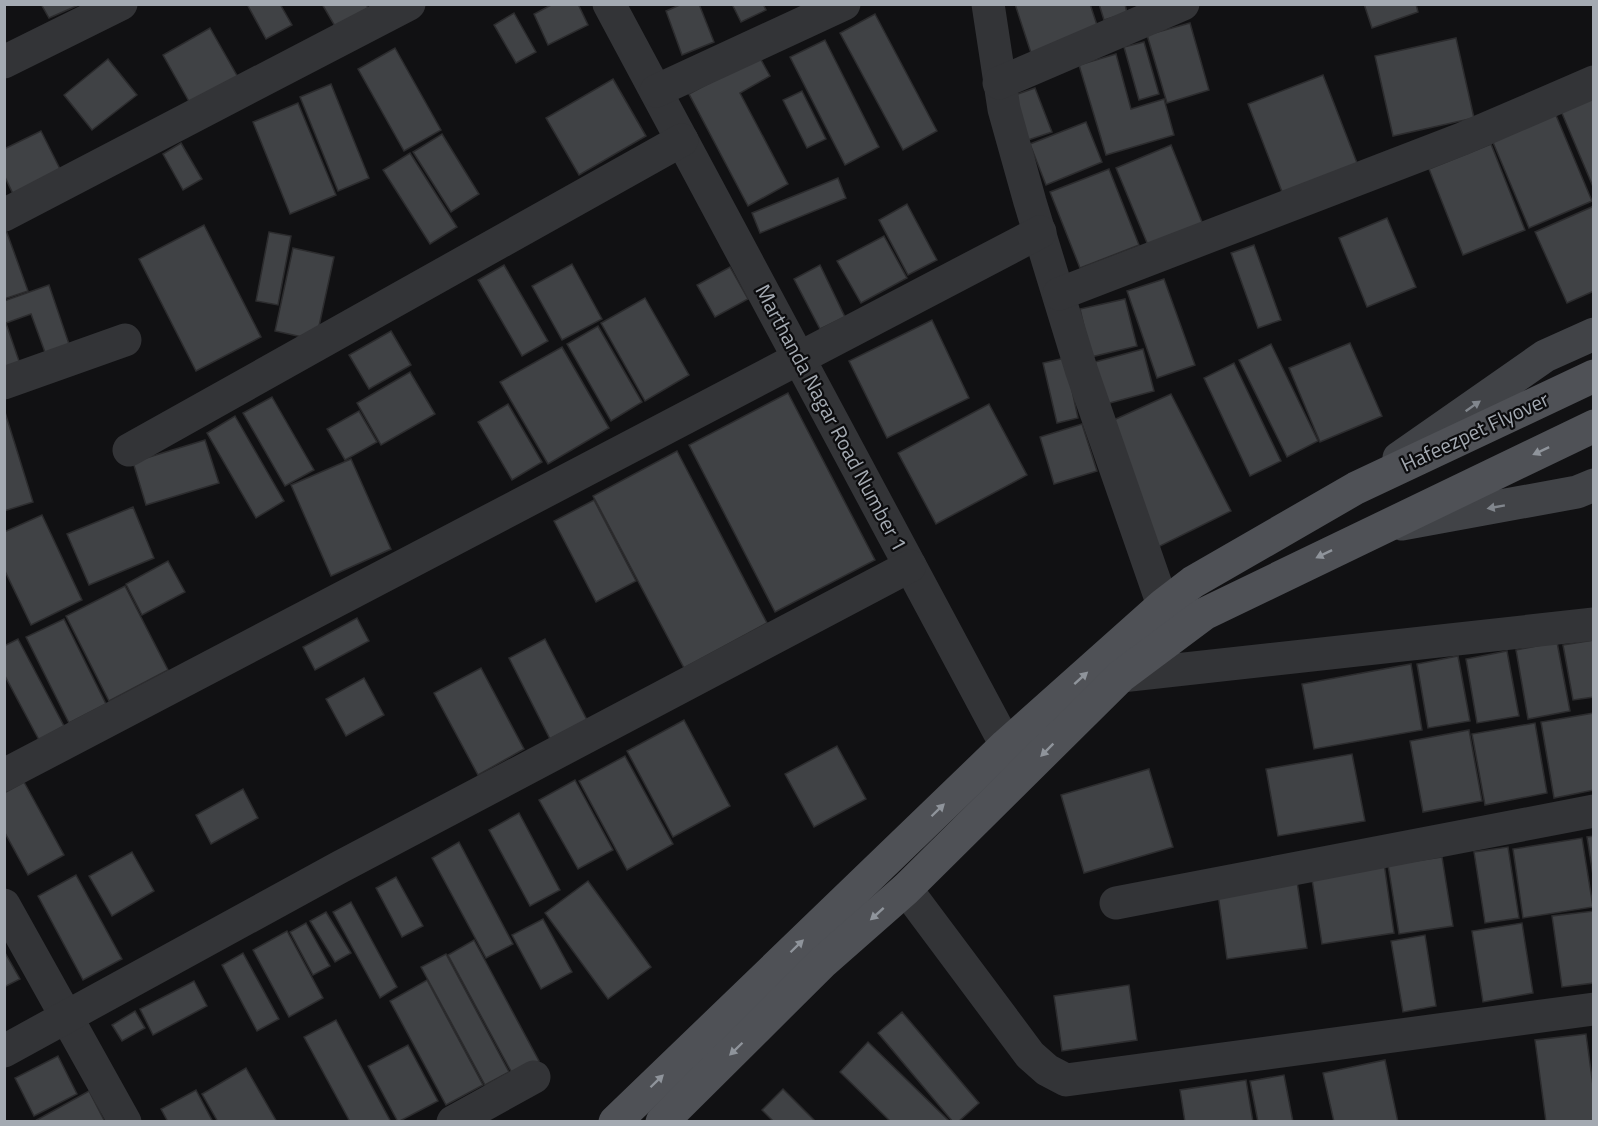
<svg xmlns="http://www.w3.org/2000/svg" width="1598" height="1126" font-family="'Titillium Web',sans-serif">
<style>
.building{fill:#404245;stroke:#2c2c2e;stroke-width:1.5}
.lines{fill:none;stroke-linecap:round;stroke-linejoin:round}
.street{stroke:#333437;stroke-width:33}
.secondary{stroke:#414347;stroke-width:33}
.primary{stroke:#4f5156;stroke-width:33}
.oneway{fill:#81868d}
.oneway2{fill:#8f949b}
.labels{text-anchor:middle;stroke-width:4.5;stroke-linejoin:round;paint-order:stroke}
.street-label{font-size:21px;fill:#a4aab2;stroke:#0c0c0e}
</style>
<rect width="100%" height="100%" fill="#111113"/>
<g class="building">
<polygon points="41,4 81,4 49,18"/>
<polygon points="247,4 280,4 292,25 266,39"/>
<polygon points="322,4 366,4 368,8 336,28"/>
<polygon points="553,4 578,4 588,25 548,45 534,14"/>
<polygon points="682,4 699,4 714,42 682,55 666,11"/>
<polygon points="732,4 763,4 766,10 741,22"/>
<polygon points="1015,4 1090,4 1100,34 1032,56"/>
<polygon points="1099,4 1125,4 1127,13 1104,20"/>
<polygon points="1364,4 1416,4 1418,12 1372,28"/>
<polygon points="514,13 536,52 516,63 494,25"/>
<polygon points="875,14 937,131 903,150 840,33"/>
<polygon points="1190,23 1209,90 1167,103 1147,35"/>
<polygon points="210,28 239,79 191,105 163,55"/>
<polygon points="1456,38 1474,118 1393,136 1375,56"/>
<polygon points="825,40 879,147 845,165 790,57"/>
<polygon points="1144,42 1159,94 1139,100 1124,47"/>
<polygon points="395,48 441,130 404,151 358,69"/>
<polygon points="1116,54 1131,109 1164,99 1174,135 1106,155 1079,65"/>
<polygon points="759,56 770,76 740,93 788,184 748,206 689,94"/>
<polygon points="108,59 137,95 92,130 64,95"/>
<polygon points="1323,75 1359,168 1284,197 1248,104"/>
<polygon points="613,79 646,136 579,175 546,118"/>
<polygon points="331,84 369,178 338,191 300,97"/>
<polygon points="1035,88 1052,132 1028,140 1012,96"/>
<polygon points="802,91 826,139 807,148 783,100"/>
<polygon points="1594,97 1594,189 1561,111"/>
<polygon points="298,103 336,195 290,214 253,122"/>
<polygon points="1555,113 1592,201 1529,228 1492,140"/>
<polygon points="1086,122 1102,162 1046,185 1030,144"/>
<polygon points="41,131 63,175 15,198 4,175 4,149"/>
<polygon points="442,134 479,194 451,212 413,152"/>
<polygon points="181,143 202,179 183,190 163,154"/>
<polygon points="1491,144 1525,230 1463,255 1429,169"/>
<polygon points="1171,145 1204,227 1150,250 1116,168"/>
<polygon points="410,153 457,227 430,244 383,170"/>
<polygon points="1109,169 1139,245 1080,268 1050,192"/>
<polygon points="838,178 846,198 760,233 752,213"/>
<polygon points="907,204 937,260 908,275 879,220"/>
<polygon points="1594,206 1594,291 1567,303 1535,232"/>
<polygon points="1387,218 1416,287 1367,307 1339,238"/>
<polygon points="204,225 261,337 196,371 139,259"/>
<polygon points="6,230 28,291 4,299 4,231"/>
<polygon points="269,232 291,236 278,305 256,301"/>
<polygon points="884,236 907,278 861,303 837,261"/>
<polygon points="1254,245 1281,320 1258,328 1231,253"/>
<polygon points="293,248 334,257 316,340 275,331"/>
<polygon points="572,264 602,319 562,340 532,286"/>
<polygon points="504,265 548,341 522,356 478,280"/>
<polygon points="820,265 845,317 820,329 794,279"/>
<polygon points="730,267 748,299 715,317 697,285"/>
<polygon points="1164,279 1195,365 1157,378 1127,291"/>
<polygon points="49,285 70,347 46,355 31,314 6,323 20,364 4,369 4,301"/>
<polygon points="645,298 689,375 645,401 601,323"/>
<polygon points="1125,299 1137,346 1091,357 1080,309"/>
<polygon points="932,320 969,398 887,438 849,361"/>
<polygon points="598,326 642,402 611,421 567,344"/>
<polygon points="391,331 411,365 369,389 349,355"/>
<polygon points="1350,343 1382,416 1320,442 1289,368"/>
<polygon points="1271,344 1318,441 1287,457 1239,360"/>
<polygon points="562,347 609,428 548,464 500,382"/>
<polygon points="1143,349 1154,391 1106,404 1095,362"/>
<polygon points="1065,358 1078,418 1057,423 1043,363"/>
<polygon points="1234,363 1281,461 1250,476 1204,378"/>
<polygon points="410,372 435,414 381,445 357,403"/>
<polygon points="788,393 875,560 775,612 689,445"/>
<polygon points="1171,394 1231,511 1148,552 1107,423"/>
<polygon points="272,397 314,470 285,486 243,413"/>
<polygon points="508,404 542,462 512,480 478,422"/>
<polygon points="989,404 1027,475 936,524 898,453"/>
<polygon points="4,409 33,502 4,511"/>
<polygon points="359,411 377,442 345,460 327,429"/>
<polygon points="235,416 284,501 256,518 207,433"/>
<polygon points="1082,424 1097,471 1054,484 1040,437"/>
<polygon points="205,440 219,483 146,505 133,462"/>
<polygon points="677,451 767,623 684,668 593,496"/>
<polygon points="351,459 391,549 331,576 291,485"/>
<polygon points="594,500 636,581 596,602 554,521"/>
<polygon points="133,507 154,558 89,585 67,534"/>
<polygon points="42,515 82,600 31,625 4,569 4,532"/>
<polygon points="168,561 185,592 142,615 126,584"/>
<polygon points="125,586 168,670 109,701 66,616"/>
<polygon points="357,618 369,641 315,670 303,647"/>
<polygon points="64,619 106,704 69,723 26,637"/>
<polygon points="18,639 64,726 39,740 4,674 4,646"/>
<polygon points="545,639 587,720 550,739 509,658"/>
<polygon points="1594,640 1594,697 1573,700 1563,645"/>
<polygon points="1557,642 1570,711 1528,719 1516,650"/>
<polygon points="1507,651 1519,716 1477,723 1466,659"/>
<polygon points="1458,656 1470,721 1428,728 1417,664"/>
<polygon points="1411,664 1422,730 1314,749 1302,684"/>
<polygon points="481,668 524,749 478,775 434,693"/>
<polygon points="364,678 384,715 346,736 326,699"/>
<polygon points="1594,713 1594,790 1554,798 1541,722"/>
<polygon points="684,720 730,806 673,837 627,751"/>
<polygon points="1535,723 1547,793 1485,805 1472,734"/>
<polygon points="1469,730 1482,801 1423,812 1410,741"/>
<polygon points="837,746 866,799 814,827 785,774"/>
<polygon points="1352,754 1365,821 1278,836 1266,769"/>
<polygon points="625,756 673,844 627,870 579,781"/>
<polygon points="1149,769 1173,847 1084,873 1061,795"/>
<polygon points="575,780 613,850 578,869 539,800"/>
<polygon points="24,782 64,855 28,875 4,831 4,793"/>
<polygon points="243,789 258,818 211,844 196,815"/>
<polygon points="519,813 560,890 530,906 489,830"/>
<polygon points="1594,836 1594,882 1587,837"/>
<polygon points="1582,838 1593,907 1523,918 1513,849"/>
<polygon points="459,842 513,944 486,958 432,858"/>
<polygon points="1508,847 1519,918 1485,923 1474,852"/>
<polygon points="132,852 154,891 112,916 89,876"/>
<polygon points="1442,857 1453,926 1399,934 1388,865"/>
<polygon points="1384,863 1394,933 1322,944 1311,873"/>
<polygon points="76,875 122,959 83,980 38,896"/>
<polygon points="1296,875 1307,948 1227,959 1217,887"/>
<polygon points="396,877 423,926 402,937 376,888"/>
<polygon points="588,881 651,967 608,999 545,913"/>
<polygon points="351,902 397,987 380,998 333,912"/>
<polygon points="1594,911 1594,983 1562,987 1552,916"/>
<polygon points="326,912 351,953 335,962 310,921"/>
<polygon points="543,919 572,972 541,989 512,935"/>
<polygon points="306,923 330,966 313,975 290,932"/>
<polygon points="1522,923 1533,993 1483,1002 1472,931"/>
<polygon points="287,931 323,998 289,1017 253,950"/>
<polygon points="1425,935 1436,1006 1403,1012 1391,941"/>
<polygon points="474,940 539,1061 513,1075 448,955"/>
<polygon points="4,951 20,979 4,987"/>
<polygon points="243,953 279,1019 257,1031 222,965"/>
<polygon points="446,954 509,1072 485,1085 421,967"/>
<polygon points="427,980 483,1085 446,1105 390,1001"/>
<polygon points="194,981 207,1006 153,1035 140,1009"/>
<polygon points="1129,985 1137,1040 1062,1051 1054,996"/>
<polygon points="135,1011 145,1028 122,1041 112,1025"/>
<polygon points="902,1012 979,1103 958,1122 953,1122 878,1033"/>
<polygon points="336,1020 391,1122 345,1122 349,1120 304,1037"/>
<polygon points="1586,1034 1594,1093 1594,1122 1546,1122 1535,1040"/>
<polygon points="868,1042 948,1120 947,1122 891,1122 840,1072"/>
<polygon points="408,1045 438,1101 398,1122 368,1066"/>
<polygon points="58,1056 77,1094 34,1116 15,1078"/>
<polygon points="1385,1060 1398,1122 1334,1122 1323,1073"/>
<polygon points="246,1068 277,1122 218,1122 202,1094"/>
<polygon points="1284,1075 1293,1122 1258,1122 1250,1081"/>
<polygon points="1246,1080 1253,1122 1185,1122 1180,1090"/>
<polygon points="783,1089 816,1122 774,1122 762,1110"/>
<polygon points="196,1090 213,1122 168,1122 161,1109"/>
<polygon points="89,1091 105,1122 33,1122"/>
</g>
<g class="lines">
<g class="street">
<polyline points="609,4 1006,745"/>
<polyline points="988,4 1004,109 1030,202 1081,369 1163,605"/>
<polyline points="4,62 121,4"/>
<polyline points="999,83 1183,4"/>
<polyline points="656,91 844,4"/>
<polyline points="4,215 409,4"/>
<polyline points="1059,294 1462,139 1594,82"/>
<polyline points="4,383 125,340"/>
<polyline points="129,450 682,140"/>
<polyline points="1121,676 1594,624"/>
<polyline points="4,775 1040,232"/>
<polyline points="906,889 1030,1055 1047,1070 1066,1080 1594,1009"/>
<polyline points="1116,903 1594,811"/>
<polyline points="4,905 125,1122"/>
<polyline points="4,1051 340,867 910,566"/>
<polyline points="453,1122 534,1077"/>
</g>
<g class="secondary">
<polyline points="1399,458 1545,356 1594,334"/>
<polyline points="1402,524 1577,492 1594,485"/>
</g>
<g class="primary">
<polyline points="615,1122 1006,745 1163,605 1193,582 1356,488 1594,376"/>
<polyline points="662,1122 823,962 906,889 1121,676 1204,614 1594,426"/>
</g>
</g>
<defs><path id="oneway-solid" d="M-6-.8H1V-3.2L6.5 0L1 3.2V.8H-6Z" transform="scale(1.5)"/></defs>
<g class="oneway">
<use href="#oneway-solid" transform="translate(1473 406) rotate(-35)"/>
<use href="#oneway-solid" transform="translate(1496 507) rotate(170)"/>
</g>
<g class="oneway2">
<use href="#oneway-solid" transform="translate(1541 451) rotate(155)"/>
<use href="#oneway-solid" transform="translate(1324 554) rotate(154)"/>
<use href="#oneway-solid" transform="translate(1081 678) rotate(-42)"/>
<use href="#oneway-solid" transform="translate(1047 750) rotate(135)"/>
<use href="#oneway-solid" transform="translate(938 810) rotate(-44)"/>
<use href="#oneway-solid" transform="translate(877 914) rotate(138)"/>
<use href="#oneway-solid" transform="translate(797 946) rotate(-44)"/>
<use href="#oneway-solid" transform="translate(736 1049) rotate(136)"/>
<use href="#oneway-solid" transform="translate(657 1081) rotate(-44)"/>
</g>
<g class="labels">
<g class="street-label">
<text transform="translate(831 418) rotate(62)" y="7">Marthanda Nagar Road Number 1</text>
<text transform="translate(1475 432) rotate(-25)" y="7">Hafeezpet Flyover</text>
</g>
</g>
<rect width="1598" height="1126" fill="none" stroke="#a4aab2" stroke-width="12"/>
</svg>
